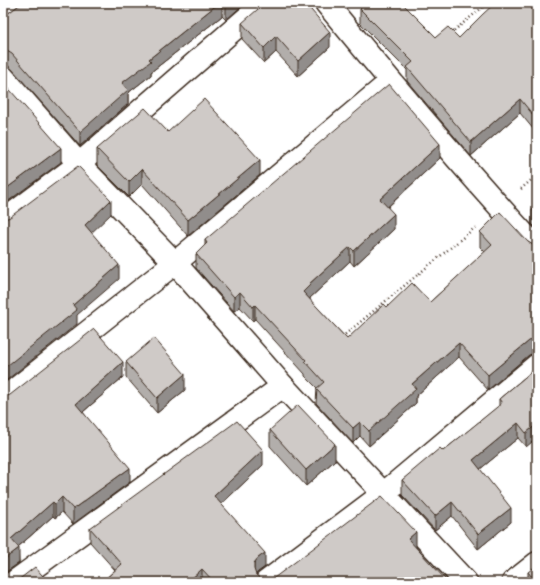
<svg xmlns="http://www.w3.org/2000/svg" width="540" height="585" font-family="'Comic Neue',sans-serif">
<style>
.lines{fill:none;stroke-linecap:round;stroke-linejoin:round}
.minor-casing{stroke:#3b2a1e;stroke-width:25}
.tertiary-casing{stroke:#3b2a1e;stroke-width:25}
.path{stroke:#3b2a1e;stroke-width:2.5;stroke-dasharray:1 3;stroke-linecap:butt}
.minor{stroke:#fff;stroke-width:22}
.tertiary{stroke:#fff;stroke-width:22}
.wall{fill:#b2aeab;stroke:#3b2a1e}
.shaded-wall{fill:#918d8b;stroke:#3b2a1e}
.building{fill:#cfcac7;stroke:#3b2a1e}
</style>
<rect width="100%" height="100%" fill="#fff"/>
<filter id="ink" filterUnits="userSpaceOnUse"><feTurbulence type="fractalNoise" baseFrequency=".025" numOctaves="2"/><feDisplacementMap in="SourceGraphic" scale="8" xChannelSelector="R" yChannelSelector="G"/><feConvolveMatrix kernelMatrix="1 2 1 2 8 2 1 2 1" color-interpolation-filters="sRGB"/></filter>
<g filter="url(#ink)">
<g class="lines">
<defs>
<g id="minor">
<path d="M326,3C394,86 464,169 537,248"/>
<polyline points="3,221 79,164 264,3"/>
<polyline points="3,399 175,263 390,82"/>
<polyline points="14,582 283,386"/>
<polyline points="266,582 383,494 537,365"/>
<polyline points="513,582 537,563"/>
</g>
<polyline id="tertiary" points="3,77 79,164 175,263 283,386 466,582"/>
</defs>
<use href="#minor" class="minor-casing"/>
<use href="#tertiary" class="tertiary-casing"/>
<g class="path">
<polyline points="451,33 488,3"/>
<polyline points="521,189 537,175"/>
<polyline points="342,337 477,226"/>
</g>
<use href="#minor" class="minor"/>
<use href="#tertiary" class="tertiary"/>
</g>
<g class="wall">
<polygon points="22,3 245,3 226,20 222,16 151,72 151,75 128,93 128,104 80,146 12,69 7,65 3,65 3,17"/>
<polygon points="366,3 403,3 403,4 436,37 459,38 537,3 534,130 520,113 471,156 407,81 407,70 360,23 360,9"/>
<polygon points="242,23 330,47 298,76 276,52 264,63 242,39"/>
<polygon points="168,132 260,175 188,236 142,184 129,197 97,165 97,149"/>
<polygon points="440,158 388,207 394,229 354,266 350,261 310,298 310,300 347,339 387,307 430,302 485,252 480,247 480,232 528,242 533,245 537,246 537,353 535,353 529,355 488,390 459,357 416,396 416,403 369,446 360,436 353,443 316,403 317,388 305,376 305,374 255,319 253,321 240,307 234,311 196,268 196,254 205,246 205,240"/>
<polygon points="537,204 537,229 532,224 532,209"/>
<polygon points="126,362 185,390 157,413 126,377"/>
<polygon points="537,367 526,447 518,438 480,469 511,522 478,549 452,516 435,530 402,495 402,480 443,451 499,406 499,399"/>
<polygon points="123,377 83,412 130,482 73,524 62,512 55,518 53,516 18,547 19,563 6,572 4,575 9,579 15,580 3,582 4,397"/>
<polygon points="270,430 335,460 306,486 270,446"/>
<polygon points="263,465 221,504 265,567 258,572 256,575 261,579 267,580 416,547 446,582 102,582 115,570 90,542 90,528"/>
<polygon points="528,572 537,582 528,582"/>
</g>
<g class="shaded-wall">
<polygon points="219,3 222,3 222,16 151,72 151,75 128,93 128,104 80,146 80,132 122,83 149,59"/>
<polygon points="228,3 245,3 226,20 226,5"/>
<polygon points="330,32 330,47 298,76 298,61"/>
<polygon points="276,36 276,52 264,63 264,48"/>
<polygon points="520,99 520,113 471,156 471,142"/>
<polygon points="537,113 537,127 534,130 534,116"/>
<polygon points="440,144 440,158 380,214 380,199"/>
<polygon points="61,148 61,162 3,205 3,191"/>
<polygon points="260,160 260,175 188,236 188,220"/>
<polygon points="142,169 142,184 129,197 129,182"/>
<polygon points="111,200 111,214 85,239 85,225"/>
<polygon points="394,214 394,229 354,266 354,251"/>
<polygon points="350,247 350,261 310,298 310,300 303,292 309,284"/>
<polygon points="119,265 119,279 77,315 77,324 3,383 3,369 73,305"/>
<polygon points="240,292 240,307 234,311 234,297"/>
<polygon points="255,305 255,319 253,321 253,307"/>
<polygon points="535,338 535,353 529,355 488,390 488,375 529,341"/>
<polygon points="459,343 459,357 416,396 416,403 369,446 369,431 412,384"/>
<polygon points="123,362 123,377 76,418 76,404"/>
<polygon points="185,374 185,390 157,413 157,398"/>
<polygon points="360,422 360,436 353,443 353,428"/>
<polygon points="518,423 518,438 473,475 473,460"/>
<polygon points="537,424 537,438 526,447 526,433"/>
<polygon points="335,444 335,460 306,486 306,470"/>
<polygon points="263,450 263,465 214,511 214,496"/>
<polygon points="130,468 130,482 73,524 73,509"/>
<polygon points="62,497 62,512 55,518 55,504"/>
<polygon points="53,502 53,516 11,553 11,539"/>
<polygon points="452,502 452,516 435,530 435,516"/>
<polygon points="511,508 511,522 478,549 478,534"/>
<polygon points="416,532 416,547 408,554 408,539"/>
<polygon points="19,548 19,563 6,572 3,577 3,562 6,558"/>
<polygon points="265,553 265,567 258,572 254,577 254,563 258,558"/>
<polygon points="202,569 202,582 188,582"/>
</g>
<g class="building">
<polygon points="22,3 219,3 149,59 151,61 122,83 128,90 80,132 12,54 7,51 3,50 3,17"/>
<polygon points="223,3 228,3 226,5"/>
<polygon points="265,3 305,3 330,32 298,61 276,36 264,48 242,23"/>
<polygon points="366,3 402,3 436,37 448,27 459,38 483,14 495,3 537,3 537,113 534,116 520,99 471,142 407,67 413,62 360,9"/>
<polygon points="3,82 61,148 3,191"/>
<polygon points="389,84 440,144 380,199 394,214 354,251 350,247 309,284 310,285 303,292 347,339 384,304 387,307 412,283 430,302 492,245 480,232 500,212 528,242 533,245 537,246 537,307 536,308 537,308 537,338 535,338 529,341 488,375 459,343 412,384 416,389 369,431 360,422 353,428 316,389 324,382 305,361 306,360 255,305 253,307 240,292 234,297 196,254 207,243 205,240"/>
<polygon points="204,99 260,160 188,220 142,169 129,182 97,149 145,108 168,132"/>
<polygon points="78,166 111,200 85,225 119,265 73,305 77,310 3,369 3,219 5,219 10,217"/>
<polygon points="537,204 537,215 532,209"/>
<polygon points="94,329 123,362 76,404 130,468 73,509 62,497 55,504 53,502 11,539 19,548 6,558 3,562 3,397 4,397 10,395"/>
<polygon points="154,338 185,374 157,398 126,362"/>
<polygon points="537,367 537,424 526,433 518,423 473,460 511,508 478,534 452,502 435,516 402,480 440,448 443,451 502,403 499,399"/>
<polygon points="298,405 335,444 306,470 270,430"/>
<polygon points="237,421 263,450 214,496 265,553 258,558 254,563 254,569 256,575 261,579 267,580 274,578 382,496 416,532 408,539 446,580 443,582 214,582 202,569 188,582 102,582 122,564 90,528"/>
<polygon points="537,565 537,582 536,582 528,572"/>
<polygon points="35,567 48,582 3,582 3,573 4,575 9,579 15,580 21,578"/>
</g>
</g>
<rect width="540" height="585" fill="none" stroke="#fff" stroke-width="16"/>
<rect x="8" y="8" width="524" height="569" fill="none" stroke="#3b2a1e" stroke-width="1.5" filter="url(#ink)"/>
</svg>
